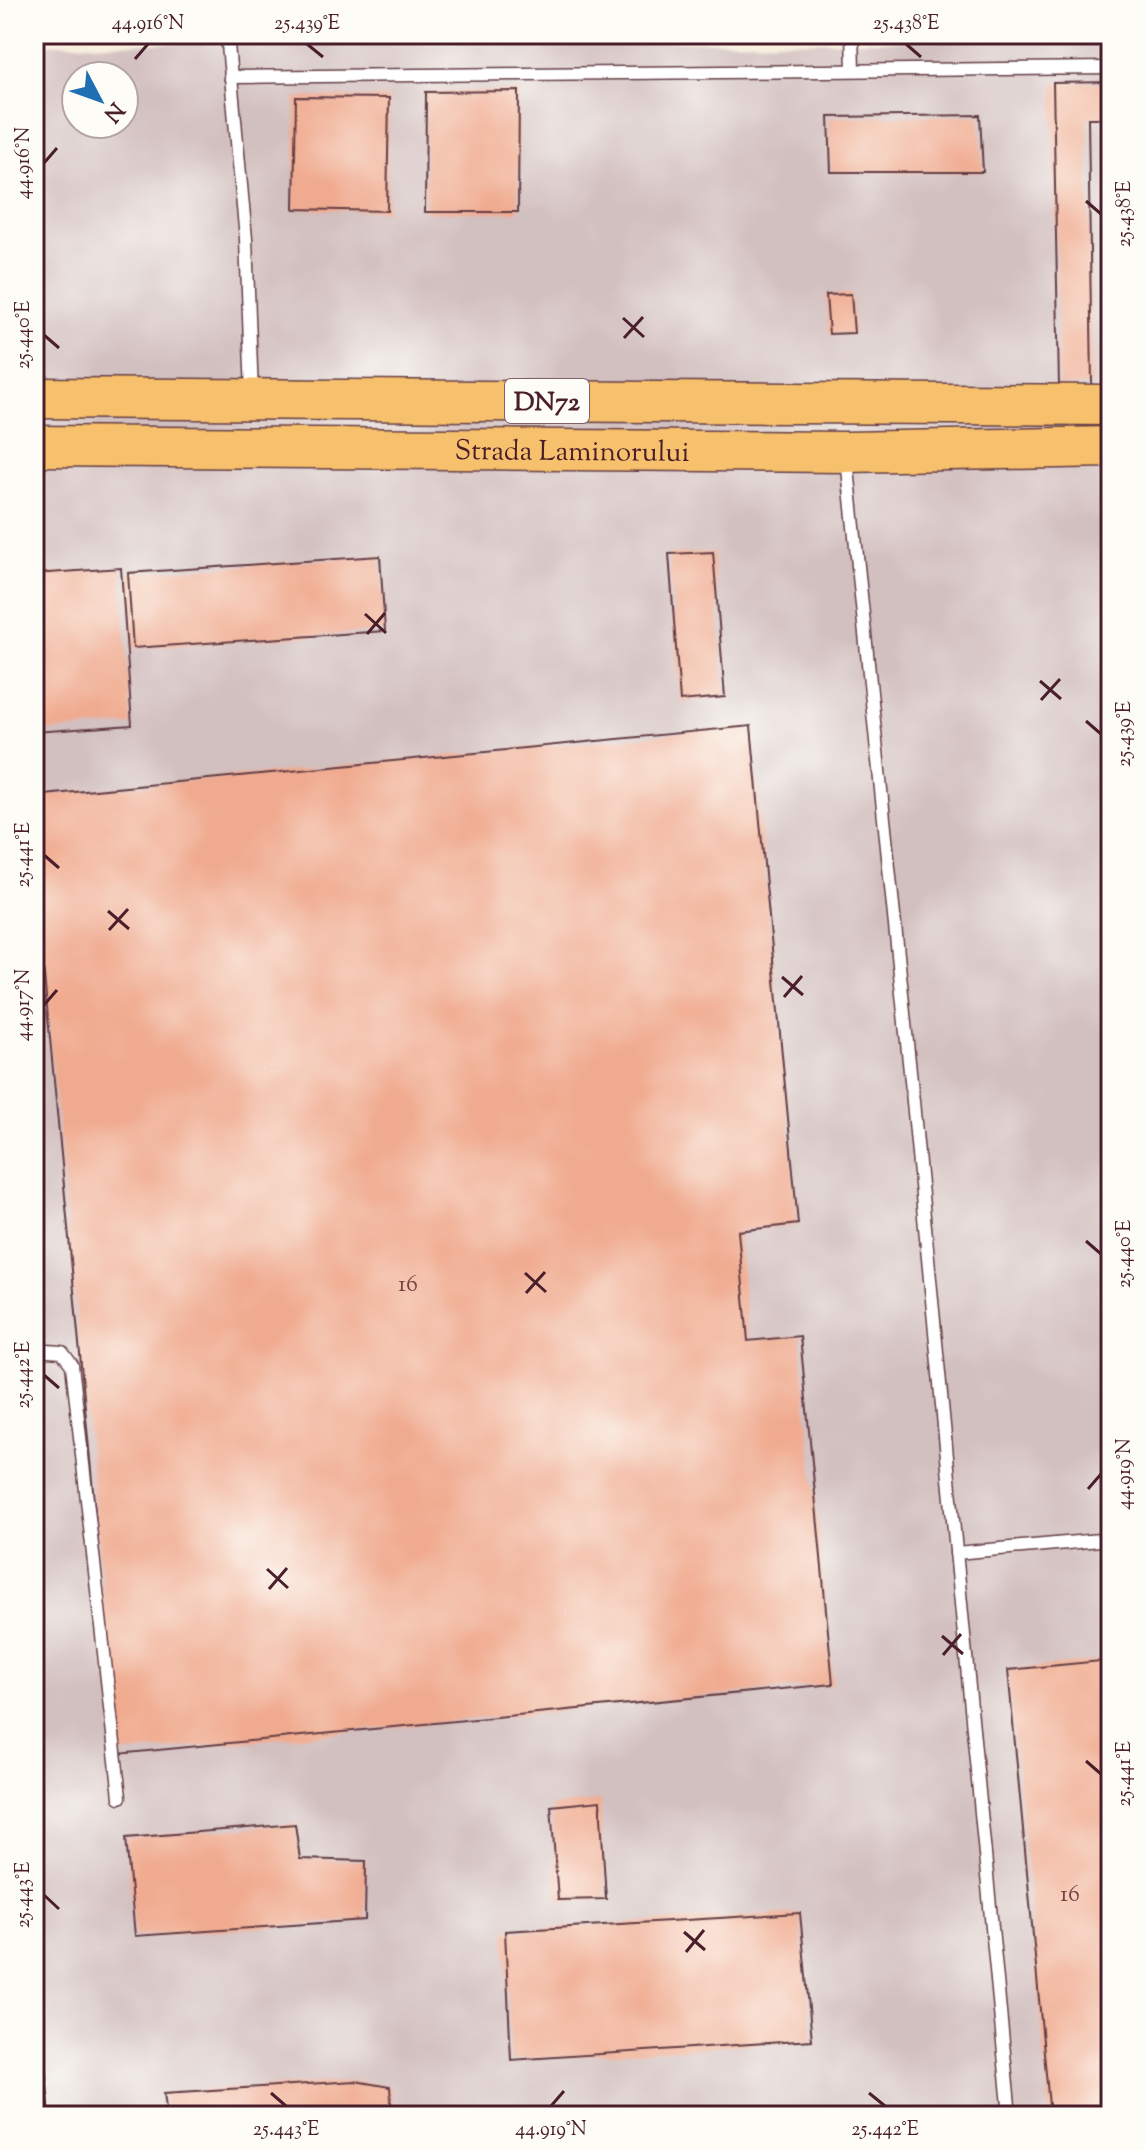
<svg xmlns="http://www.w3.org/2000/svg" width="1145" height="2150" font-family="'Sorts Mill Goudy',serif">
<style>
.industrial{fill:#d2bfbf;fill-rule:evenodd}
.building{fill:#f0aa8f}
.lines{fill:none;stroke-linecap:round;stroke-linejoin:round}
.lane-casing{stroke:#643e45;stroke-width:15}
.primary-casing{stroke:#643e45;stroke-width:43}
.lane{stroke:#fff;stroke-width:12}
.primary{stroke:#f7c06c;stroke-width:40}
.rail{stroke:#4a1f2b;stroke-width:6}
.ticks{fill:none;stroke:#4a1f2b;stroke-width:3}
.labels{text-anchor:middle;stroke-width:7;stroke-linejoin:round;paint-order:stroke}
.number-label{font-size:24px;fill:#744244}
.shield{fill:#fdfcf7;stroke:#806168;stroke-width:2}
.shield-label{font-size:26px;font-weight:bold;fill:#4a1f2b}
.street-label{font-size:28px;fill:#4a1f2b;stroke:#fdfcf7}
.neatline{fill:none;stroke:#4a1f2b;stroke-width:3}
.ticks-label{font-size:20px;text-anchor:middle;fill:#4a1f2b}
</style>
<rect width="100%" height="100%" fill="#fdfcf7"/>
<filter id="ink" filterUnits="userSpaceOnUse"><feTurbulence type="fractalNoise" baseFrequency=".0125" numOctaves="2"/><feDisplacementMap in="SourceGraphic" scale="16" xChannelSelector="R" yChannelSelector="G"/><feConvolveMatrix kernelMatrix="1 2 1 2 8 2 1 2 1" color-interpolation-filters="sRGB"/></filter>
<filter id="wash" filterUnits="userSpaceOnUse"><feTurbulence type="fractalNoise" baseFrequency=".006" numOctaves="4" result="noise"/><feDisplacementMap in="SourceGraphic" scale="32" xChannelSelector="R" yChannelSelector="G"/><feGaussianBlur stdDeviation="1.8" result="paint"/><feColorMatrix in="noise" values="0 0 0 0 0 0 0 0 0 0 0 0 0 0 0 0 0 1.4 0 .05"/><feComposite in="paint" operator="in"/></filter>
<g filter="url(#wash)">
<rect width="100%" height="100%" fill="#f7eddb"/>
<path class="industrial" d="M1111,40V2116H34V44ZM76,76H124V124H76Z"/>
<g id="blocks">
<g class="building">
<polygon points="1111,82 1111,118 1088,118 1092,385 1059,386 1053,83"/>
<polygon points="519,91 518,212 425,212 426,92"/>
<polygon points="296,97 389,98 387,211 294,209"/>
<polygon points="980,115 983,172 831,172 829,117"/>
<polygon points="851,294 854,333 829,334 826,295"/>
<polygon points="713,552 725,697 680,701 669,554"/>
<polygon points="380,556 385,631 133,648 128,573"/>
<polygon points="121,568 132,725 34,732 34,574"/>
<polygon points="751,726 798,1224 738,1231 748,1341 800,1336 833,1684 118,1754 34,870 34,796"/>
<polygon points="1111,1660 1111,2116 1050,2116 1008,1670"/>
<polygon points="600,1801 606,1899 558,1900 551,1806"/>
<polygon points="295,1824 300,1859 366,1861 365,1920 135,1936 126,1838"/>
<polygon points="800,1913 812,2040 511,2060 505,1931"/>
<polygon points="355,2081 390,2087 392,2116 167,2116 164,2093"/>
<polygon points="635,2107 636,2116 556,2116 556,2114"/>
</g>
</g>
</g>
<g filter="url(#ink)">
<use href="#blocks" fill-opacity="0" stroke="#643e45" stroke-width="2"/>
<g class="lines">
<defs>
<g id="lane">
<polyline points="227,34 246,239 252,394"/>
<polyline points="852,34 853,70"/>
<polyline points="230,77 1111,68"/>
<polyline points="847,459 912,1091 1010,2116"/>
<polyline points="34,1350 62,1352 72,1365 120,1797"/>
<polyline points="956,1553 1111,1539"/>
</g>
<g id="primary">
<polyline points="34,398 1111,405"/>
<path id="s1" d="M34,446L846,452L1111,447"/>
</g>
</defs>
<use href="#lane" class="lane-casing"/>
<use href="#primary" class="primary-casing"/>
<use href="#lane" class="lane"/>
<use href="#primary" class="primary"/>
<polyline class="rail" points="34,1975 48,2116"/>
</g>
</g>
<path class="ticks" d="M307,44L323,57M906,44L921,57M135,59L148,44M44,163L57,148M1086,201L1101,214M623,318L644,337M44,335L59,348M624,338L643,317M365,614L386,633M367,634L385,613M1040,681L1061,699M1041,700L1060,679M1086,721L1101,734M44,855L59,868M108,911L129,929M109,930L128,909M782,977L803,995M784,997L802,976M44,1005L57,990M1086,1241L1101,1254M525,1273L546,1292M526,1293L545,1272M44,1375L59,1388M1088,1489L1101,1474M267,1569L288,1588M269,1589L287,1568M942,1636L963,1654M943,1655L961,1634M1086,1761L1101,1774M44,1895L59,1909M684,1932L705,1950M686,1952L704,1930M271,2093L286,2106M869,2093L885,2106M551,2106L564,2091"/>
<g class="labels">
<g class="number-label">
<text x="408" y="1291">16</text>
<text x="1070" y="1901">16</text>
</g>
<rect class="shield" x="505" y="379" width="84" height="44" rx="6"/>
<g class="shield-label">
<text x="547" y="410">DN72</text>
</g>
<g class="street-label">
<text dy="10" stroke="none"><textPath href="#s1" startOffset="538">Strada Laminorului</textPath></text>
</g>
</g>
<rect width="1145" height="2150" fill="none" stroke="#fdfcf7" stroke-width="88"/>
<g transform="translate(100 100) rotate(131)"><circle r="38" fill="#fdfcf7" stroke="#b5a4a5" stroke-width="2"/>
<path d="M0-6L14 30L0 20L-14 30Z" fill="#1f6fb2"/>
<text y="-12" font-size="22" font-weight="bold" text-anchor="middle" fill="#4a1f2b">N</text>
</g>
<rect x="44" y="44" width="1057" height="2062" class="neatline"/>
<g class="ticks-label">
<text x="148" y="29">44.916°N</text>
<text x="307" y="29">25.439°E</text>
<text x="906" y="29">25.438°E</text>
<text transform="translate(22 163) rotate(-90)" y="7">44.916°N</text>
<text transform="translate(1123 214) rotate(-90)" y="7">25.438°E</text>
<text transform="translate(22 335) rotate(-90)" y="7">25.440°E</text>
<text transform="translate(1123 734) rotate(-90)" y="7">25.439°E</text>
<text transform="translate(22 855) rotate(-90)" y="7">25.441°E</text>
<text transform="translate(22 1005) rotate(-90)" y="7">44.917°N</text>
<text transform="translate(1123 1254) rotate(-90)" y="7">25.440°E</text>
<text transform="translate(22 1375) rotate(-90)" y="7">25.442°E</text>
<text transform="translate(1123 1474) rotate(-90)" y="7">44.919°N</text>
<text transform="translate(1123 1774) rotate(-90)" y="7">25.441°E</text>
<text transform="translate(22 1895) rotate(-90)" y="7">25.443°E</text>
<text x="286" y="2135">25.443°E</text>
<text x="551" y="2135">44.919°N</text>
<text x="885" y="2135">25.442°E</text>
</g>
</svg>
